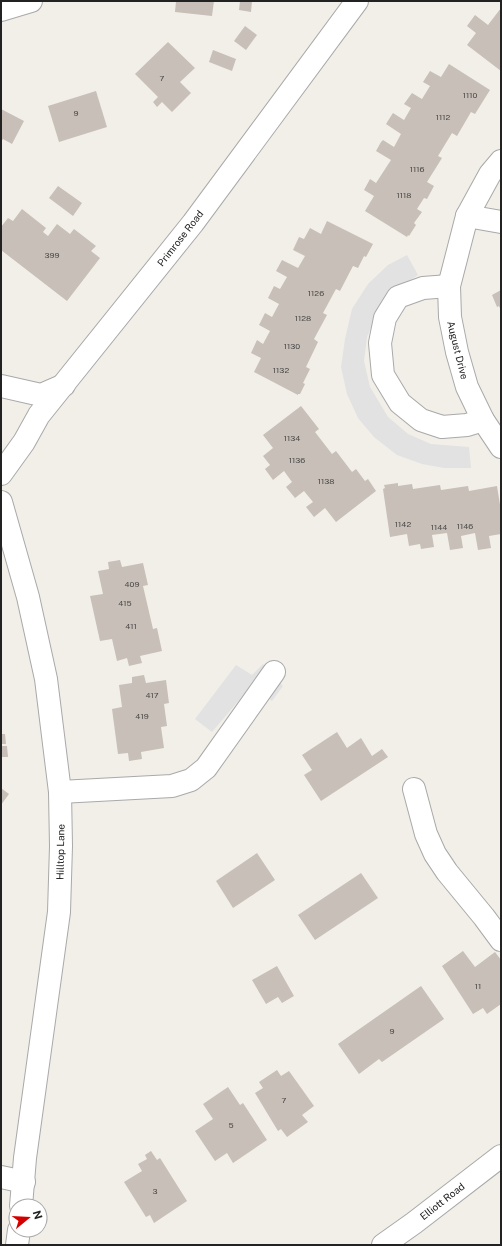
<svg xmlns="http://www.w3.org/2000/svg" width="502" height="1246" font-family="'Public Sans',sans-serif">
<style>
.parking{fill:#e2e2e2}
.building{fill:#c7bfb8}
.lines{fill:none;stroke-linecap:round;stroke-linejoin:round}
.minor-casing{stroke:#a9a9a9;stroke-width:24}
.minor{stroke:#fff;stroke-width:22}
.labels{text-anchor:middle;stroke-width:4;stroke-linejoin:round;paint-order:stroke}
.number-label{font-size:8px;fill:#4b4948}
.street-label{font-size:10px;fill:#222;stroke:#fff}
</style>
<rect width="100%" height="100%" fill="#f2efe9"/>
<g class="parking">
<polygon points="407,255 418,275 398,288 380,307 367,337 364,361 370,387 388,417 408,434 431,444 469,447 471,468 444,468 422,464 397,455 374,437 358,418 347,394 341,367 345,339 352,309 368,284 388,265"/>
<polygon points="263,664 283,686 272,701 252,685 212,732 195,719 236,665 252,675"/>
</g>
<g class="building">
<polygon points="176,1 214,1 212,16 175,12"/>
<polygon points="240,1 252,1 251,12 239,10"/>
<polygon points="501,8 501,71 467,45 476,33 467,26 475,15 488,25"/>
<polygon points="245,26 257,35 246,50 234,41"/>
<polygon points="168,42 195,68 180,82 191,93 172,112 162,102 157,107 153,102 158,97 135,74"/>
<polygon points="213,50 236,59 232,71 209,62"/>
<polygon points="449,64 490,90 475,114 471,112 457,136 452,133 438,156 442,158 427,182 434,186 427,199 424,198 417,209 422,212 414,223 416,225 409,236 408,235 407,237 365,211 374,196 364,190 370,179 376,183 391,160 376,151 381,142 383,140 394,147 401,134 386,124 391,116 393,113 404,120 411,108 404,104 412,93 422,99 430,86 423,82 430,71 441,77"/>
<polygon points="96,91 107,127 59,142 48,106"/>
<polygon points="1,109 24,121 12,144 3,139 1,142"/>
<polygon points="58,186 82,203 73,216 49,198"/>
<polygon points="22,209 46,228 43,232 48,236 57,224 70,234 74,229 96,246 91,251 100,258 67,301 1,250 1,227 8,218 13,221"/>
<polygon points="327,221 373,244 366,257 364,256 358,268 353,266 340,291 336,289 323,313 327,315 314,339 318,342 306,367 310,369 303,383 305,384 300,394 298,394 298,395 254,372 261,358 251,353 257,340 263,344 270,331 259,325 265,313 272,317 279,304 268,298 274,286 280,289 287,277 276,271 282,260 298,268 305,256 293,250 299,237 304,239 310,228 321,234"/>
<polygon points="501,290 501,311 499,306 497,307 492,295"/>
<polygon points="301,406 319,429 315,432 332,454 336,451 352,472 356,469 365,481 368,479 376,491 336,522 325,508 314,517 306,507 313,502 304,491 295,498 286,487 292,482 284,471 273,480 265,469 270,465 263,456 273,448 263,435"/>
<polygon points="398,483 398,486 412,484 413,489 440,485 441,490 468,486 469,491 497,486 501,511 501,534 489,536 491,548 478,550 475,533 461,536 463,548 450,550 447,533 432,535 434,547 421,549 420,544 409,546 407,534 390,537 383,489 385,488 384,485"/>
<polygon points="120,560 122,567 143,563 148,585 143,586 153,629 157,628 162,651 140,656 142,663 129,666 127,658 117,661 112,639 100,641 90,596 103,594 98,571 109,569 108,562"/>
<polygon points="144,675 146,683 166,680 169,703 164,704 167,726 161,727 164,748 141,752 142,759 129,761 128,753 118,754 112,709 122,707 119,685 132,683 132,677"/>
<polygon points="337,732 347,748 361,738 372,756 382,749 388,757 321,801 304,775 312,770 302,755"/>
<polygon points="1,734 5,734 6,744 1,744"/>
<polygon points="1,746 7,746 8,757 1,757"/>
<polygon points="1,788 9,794 1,805"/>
<polygon points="257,853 275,880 233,908 216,881"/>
<polygon points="361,873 378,898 315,940 298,915"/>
<polygon points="463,951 475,967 495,952 501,960 501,1004 487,1014 483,1008 473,1014 442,966"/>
<polygon points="277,966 294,996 282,1003 278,997 266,1004 252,980"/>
<polygon points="421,986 444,1019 382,1062 379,1059 359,1074 338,1044"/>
<polygon points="277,1070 281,1076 289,1071 314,1106 302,1115 308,1122 287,1137 281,1129 278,1131 255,1093 263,1088 259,1082"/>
<polygon points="228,1087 240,1105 243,1103 267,1140 233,1163 227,1153 215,1161 195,1131 213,1119 203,1104"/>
<polygon points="151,1151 157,1160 160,1158 187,1201 154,1223 150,1215 146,1217 124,1182 142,1171 138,1164 147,1159 145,1155"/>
</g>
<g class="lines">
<defs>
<g id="minor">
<polyline points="1,10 31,1"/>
<polyline points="501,161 490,174 467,216 449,286 450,317 457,352 467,387 483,420 501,447"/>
<polyline points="467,216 501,222"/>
<polyline points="449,286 423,288 398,297 385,318 380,343 383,375 400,403 421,420 442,427 467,425 483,420"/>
<polyline points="1,386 41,395 64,385"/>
<polyline points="1,474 24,442 39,415 193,223 357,1"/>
<polyline points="1,502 28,597 46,679 60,792 61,846 59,912 25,1158 21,1206"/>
<polyline points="414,789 426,834 435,854 447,872 484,917 501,940"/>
<polyline points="60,792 172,786 191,780 206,768 274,672"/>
<polyline points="1,1177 24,1182"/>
<polyline points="17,1245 19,1230"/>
<polyline points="383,1245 414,1223 501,1156"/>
</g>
</defs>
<use href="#minor" class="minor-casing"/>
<use href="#minor" class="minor"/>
</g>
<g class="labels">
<g class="number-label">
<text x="162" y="81">7</text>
<text x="470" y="98">1110</text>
<text x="76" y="116">9</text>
<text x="443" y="120">1112</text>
<text x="417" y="172">1116</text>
<text x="404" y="198">1118</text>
<text x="52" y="258">399</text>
<text x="316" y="296">1126</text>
<text x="303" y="321">1128</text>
<text x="292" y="349">1130</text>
<text x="281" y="373">1132</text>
<text x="292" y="441">1134</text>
<text x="297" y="463">1136</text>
<text x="326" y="484">1138</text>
<text x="403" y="527">1142</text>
<text x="465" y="529">1146</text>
<text x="439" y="530">1144</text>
<text x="132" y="587">409</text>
<text x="125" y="606">415</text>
<text x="131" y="629">411</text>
<text x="152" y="698">417</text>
<text x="142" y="719">419</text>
<text x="478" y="989">11</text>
<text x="392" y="1034">9</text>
<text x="284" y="1103">7</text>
<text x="231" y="1128">5</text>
<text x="155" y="1194">3</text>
</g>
<g class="street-label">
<text transform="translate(180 238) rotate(-52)" y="4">Primrose Road</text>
<text transform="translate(458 350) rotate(76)" y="4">August Drive</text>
<text transform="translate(60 852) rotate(-89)" y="4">Hilltop Lane</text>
<text transform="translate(442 1201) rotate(-38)" y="4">Elliott Road</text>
</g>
</g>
<rect width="502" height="1246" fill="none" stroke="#222222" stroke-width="4"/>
<g transform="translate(28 1218) rotate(72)"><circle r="19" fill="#ffffff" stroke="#a7a7a7"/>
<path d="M0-3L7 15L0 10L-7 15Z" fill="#d40000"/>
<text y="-6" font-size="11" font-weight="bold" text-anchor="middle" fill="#222222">N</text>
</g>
</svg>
